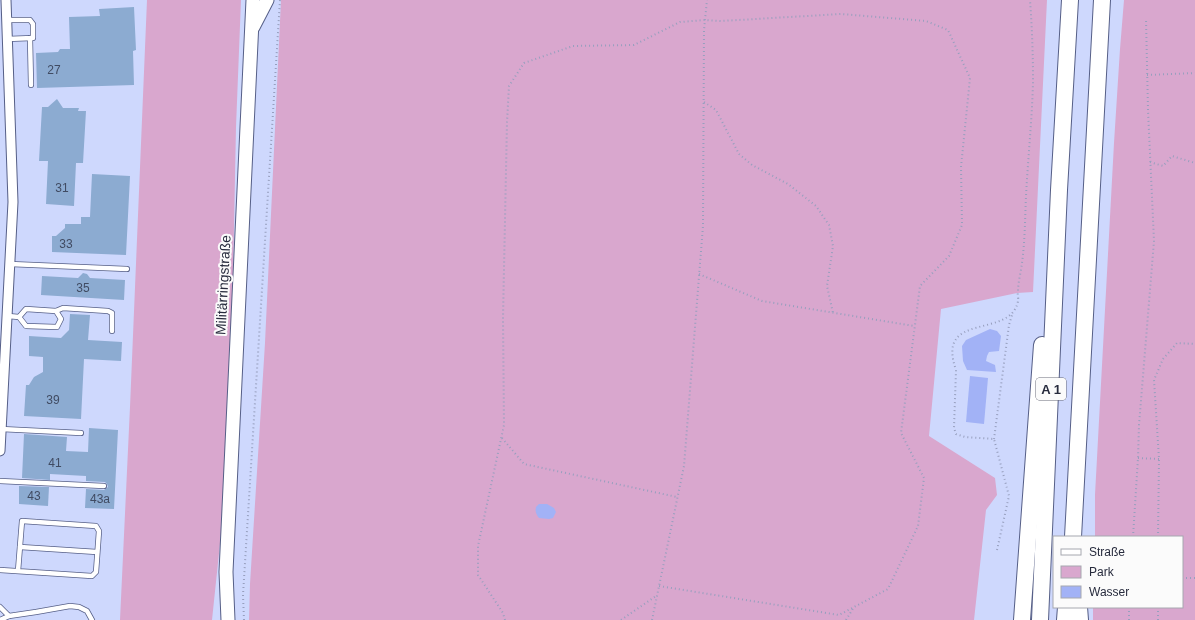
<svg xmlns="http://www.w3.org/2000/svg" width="1195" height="620" font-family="Helvetica,sans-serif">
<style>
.green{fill:#d9a7ce}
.water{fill:#a2b2f6}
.building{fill:#8cabd1}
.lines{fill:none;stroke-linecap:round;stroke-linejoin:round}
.lane-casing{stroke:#565f87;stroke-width:6}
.street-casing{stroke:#565f87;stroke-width:11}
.secondary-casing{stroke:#565f87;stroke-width:15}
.highway-casing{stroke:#565f87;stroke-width:18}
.path{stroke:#979fbe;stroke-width:2;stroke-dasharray:1 3;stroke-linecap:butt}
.lane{stroke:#fff;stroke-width:4.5}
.street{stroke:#fff;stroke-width:9}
.secondary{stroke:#fff;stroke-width:13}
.highway{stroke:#fff;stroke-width:16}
.labels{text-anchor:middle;stroke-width:4;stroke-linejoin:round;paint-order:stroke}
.number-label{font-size:12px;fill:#404b62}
.shield{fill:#fbfbfb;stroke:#676976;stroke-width:1}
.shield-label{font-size:13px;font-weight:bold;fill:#272b3d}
.street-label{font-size:14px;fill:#272b3d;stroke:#fbfbfb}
</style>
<rect width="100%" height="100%" fill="#ced8fd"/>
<g class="green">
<polygon points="147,0 241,0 236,127 233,278 226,441 221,534 212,620 120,620 130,407"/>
<polygon points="281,0 1047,0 1033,292 1017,293 941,309 929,436 995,478 997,495 986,510 974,620 249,620 250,584 265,343"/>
<polygon points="1124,0 1195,0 1195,620 1093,620 1093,607 1182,607 1182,537 1095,537 1095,495 1114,143 1120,49"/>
</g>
<g class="water">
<polygon points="990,329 997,331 1001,336 999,351 989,352 987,356 986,361 995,365 996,372 967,370 963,361 962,346 966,340"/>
<polygon points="970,376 988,378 984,424 966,422"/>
<path d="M539,504H547L554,508L556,512L553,518L549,519L539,518C536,514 535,512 536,507Z"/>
</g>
<g class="building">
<polygon points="134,7 136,50 133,51 134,85 37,88 36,53 58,52 60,49 70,49 69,17 100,16 99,9"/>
<polygon points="57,99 63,108 79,108 78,111 86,111 83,163 76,163 74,206 46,204 48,161 39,161 42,107 48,107"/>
<polygon points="92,174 130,176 126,255 52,252 52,236 56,236 65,228 65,224 81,224 81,217 90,217"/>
<polygon points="83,273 87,274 90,278 125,280 124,300 41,295 42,276 78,278"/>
<polygon points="70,314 90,315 88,340 122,342 121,361 84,359 81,419 24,416 26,385 29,385 34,377 43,372 43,357 29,356 29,336 61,338 69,330"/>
<polygon points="89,428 118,430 114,509 85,508 86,489 104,490 108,487 107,484 105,482 86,481 86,476 50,474 50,480 22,478 24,434 67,437 66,451 88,452"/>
<polygon points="19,486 49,487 48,506 19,504"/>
</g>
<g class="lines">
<defs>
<g id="lane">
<polyline points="6,20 30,20 33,24 33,38 7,39"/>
<polyline points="30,38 31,85"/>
<polyline points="10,264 127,269"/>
<polyline points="56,311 63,308 108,311 112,313 112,331"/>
<polyline points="8,316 19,317 26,326 57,327 61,319 56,311 26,309 19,317"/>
<polyline points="1,429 81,433"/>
<polyline points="0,481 104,486"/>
<polyline points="20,547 97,552"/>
<polyline points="0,570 92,576 96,572 99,531 96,526 22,521 18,571"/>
<polyline points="0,607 9,616 36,612 70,606 79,607 87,611 92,620"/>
<polyline points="0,620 9,616"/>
</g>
<polyline id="street" points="0,451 13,202 6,0"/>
<g id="secondary">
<polyline points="253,27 267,0"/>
<polyline points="228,620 226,572 253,0"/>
</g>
<g id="highway">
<polyline points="1073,537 1102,0"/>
<polyline points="1079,607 1080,620"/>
<polyline points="1022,620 1042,345"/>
<polyline points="1040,620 1059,190 1070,0"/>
<polyline points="1065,620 1066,607"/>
</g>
</defs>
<use href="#lane" class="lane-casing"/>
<use href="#street" class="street-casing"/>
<use href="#secondary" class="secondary-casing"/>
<use href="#highway" class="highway-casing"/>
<g class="path">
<polyline points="1147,75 1195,73"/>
<polyline points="704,102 716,110 739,154 752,165 788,184 816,206 829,225 833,246 827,286 833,313"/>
<polyline points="1150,162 1163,166 1172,156 1195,163"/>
<polyline points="699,274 762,301 914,326"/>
<polyline points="502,438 524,464 677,497"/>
<polyline points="994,439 1009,325 1012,315"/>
<polyline points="1138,458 1159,459"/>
<polyline points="1133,537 1138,458 1139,425 1154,241 1148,110 1146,18"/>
<polyline points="1158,537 1159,459 1154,380 1163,359 1177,343 1195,344"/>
<path d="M997,550L1009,496L994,439L965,437L956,434L954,428L956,370C935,310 1011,340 1018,301C1019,299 1017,295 1018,292C1018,282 1021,272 1022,263C1025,241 1025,218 1026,196C1028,158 1032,120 1033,82C1033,54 1032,27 1030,0"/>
<polyline points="1182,578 1195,578"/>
<polyline points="1158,607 1158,620"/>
<polyline points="244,620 243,595 280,0"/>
<polyline points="505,620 503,613 478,575 478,546 504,425 503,318 507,122 509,86 524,63 573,46 634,45 680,22 705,20 721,21 841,14 926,21 948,30 970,78 961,167 962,225 949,256 920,286 901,433 924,478 918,526 888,589 839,615 659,586"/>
<polyline points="621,620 656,596"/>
<polyline points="652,620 684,466 703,226 704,30 707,0"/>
<polyline points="846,620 854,607"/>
<polyline points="1129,620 1129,607"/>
</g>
<use href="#lane" class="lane"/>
<use href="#street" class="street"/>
<use href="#secondary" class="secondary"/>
<use href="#highway" class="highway"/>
</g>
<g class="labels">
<g class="number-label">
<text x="54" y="74">27</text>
<text x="62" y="192">31</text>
<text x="66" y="248">33</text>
<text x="83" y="292">35</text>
<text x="53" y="404">39</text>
<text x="55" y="467">41</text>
<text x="34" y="500">43</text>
<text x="100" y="503">43a</text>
</g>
<rect class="shield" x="1036" y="378" width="30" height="22" rx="3"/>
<g class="shield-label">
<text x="1051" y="394">A 1</text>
</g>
<g class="street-label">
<text transform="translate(223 285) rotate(-87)" y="5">Militärringstraße</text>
</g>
</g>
<rect x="1053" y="536" width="130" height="72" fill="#fbfbfb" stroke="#a6a8af"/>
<rect x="1061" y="549" width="20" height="6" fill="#ffffff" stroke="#a6a8af"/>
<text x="1089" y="556" font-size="12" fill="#272b3d">Straße</text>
<rect x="1061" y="566" width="20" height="12" fill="#d9a7ce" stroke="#a6a8af"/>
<text x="1089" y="576" font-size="12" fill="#272b3d">Park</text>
<rect x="1061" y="586" width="20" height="12" fill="#a2b2f6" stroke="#a6a8af"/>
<text x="1089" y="596" font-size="12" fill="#272b3d">Wasser</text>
</svg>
